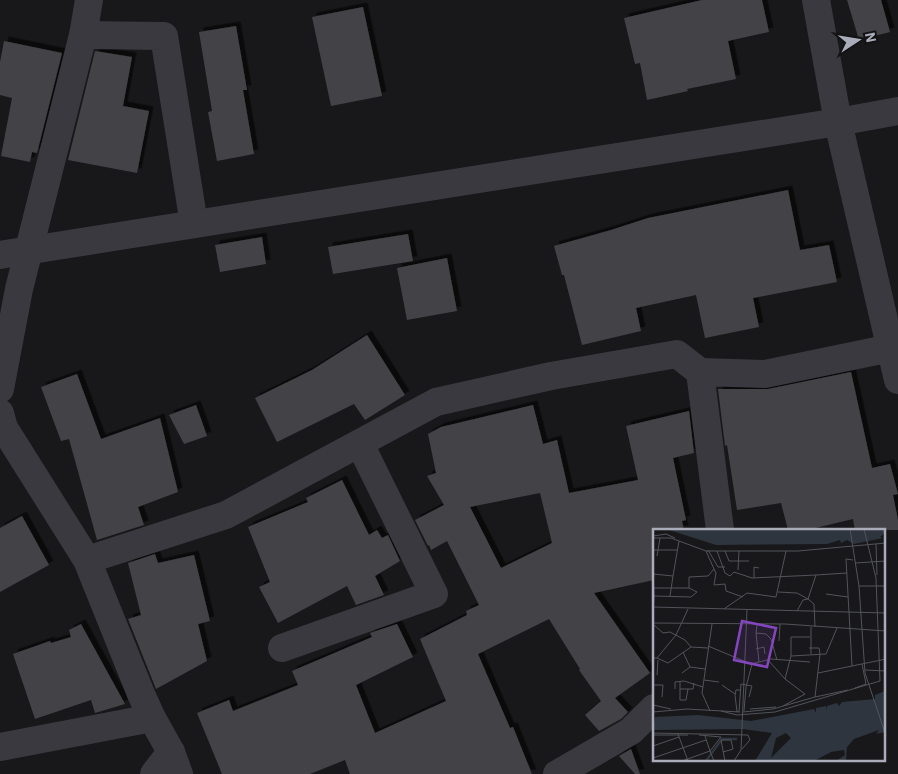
<svg xmlns="http://www.w3.org/2000/svg" width="898" height="774" font-family="'IBM Plex Sans',sans-serif">
<style>
.building{fill:#424247;fill-rule:evenodd;filter:url(#shadow)}
.lines{fill:none;stroke-linecap:round;stroke-linejoin:round}
.minor{stroke:#39393f;stroke-width:28}
.inset-river{fill:none;stroke:#2e353e;stroke-width:2.5}
.inset-road{fill:none;stroke:#52545a;stroke-width:1}
.view{fill:#8446be;fill-opacity:0.15;stroke:#8446be;stroke-width:2.5}
.inset-edge{fill:none;stroke:#aaadb9;stroke-width:2.5}
</style>
<defs>
<filter id="shadow"><feDropShadow dx="4.5" dy="-4.5" stdDeviation="0" flood-color="#0009"/></filter>
</defs>
<rect width="100%" height="100%" fill="#18181a"/>
<g class="building">
<polygon points="702,0 762,0 769,32 728,41 736,79 687,89 688,91 647,100 640,63 635,64 624,18"/>
<polygon points="847,0 881,0 890,32 859,40"/>
<polygon points="363,7 382,96 331,106 312,17"/>
<polygon points="236,26 247,90 243,90 254,154 217,161 208,112 212,111 199,32"/>
<polygon points="4,41 62,53 37,153 32,152 30,162 1,156 12,98 0,95 0,62"/>
<polygon points="95,51 132,57 123,106 149,111 137,173 68,160"/>
<polygon points="788,190 800,250 829,245 837,282 753,298 759,327 705,338 696,295 636,308 641,331 582,345 564,275 562,275 554,246 611,230 648,218"/>
<polygon points="408,234 413,261 333,274 328,247"/>
<polygon points="262,237 266,264 220,272 215,245"/>
<polygon points="447,258 457,311 407,320 397,268"/>
<polygon points="367,335 405,395 365,420 354,404 277,442 255,398 312,370"/>
<polygon points="851,372 872,468 890,464 898,494 893,495 898,520 898,530 855,530 853,519 807,530 788,530 781,503 737,510 727,445 725,446 718,389 768,389"/>
<polygon points="77,374 101,439 160,418 178,492 138,507 144,525 97,540 69,439 61,441 41,387"/>
<polygon points="196,405 207,436 184,444 169,415"/>
<path d="M533,405L543,444L557,440L569,493L638,480L626,426L689,411L694,453L673,458L686,520L682,521L684,530H654V580L594,593L650,673L615,698L628,712L621,719L599,731L585,715L601,701L579,670L580,669L549,619L478,654L510,728L513,727L532,774H350L345,760L310,774H222L197,713L229,700L233,711L298,685L292,671L372,637L370,633L397,624L413,657L356,685L375,733L446,701L420,639L467,615L466,611L479,605L447,541L431,550L429,545L428,546L415,520L444,505L427,476L436,473L428,434L441,427ZM540,493L552,543L501,568L470,507Z"/>
<polygon points="342,480 369,535 377,530 382,538 388,535 400,561 375,576 384,595 356,605 347,586 278,623 259,587 270,582 248,527 308,502 306,498"/>
<polygon points="22,516 49,565 0,592 0,528"/>
<polygon points="155,554 158,563 194,555 210,621 198,624 207,661 156,689 128,619 141,615 128,563"/>
<polygon points="81,624 125,704 95,713 91,700 35,719 13,654 50,641 51,643 71,637 69,630"/>
<polygon points="631,749 640,774 635,774 619,756"/>
</g>
<g class="lines">
<g class="minor">
<polyline points="816,0 838,122 898,380"/>
<polyline points="83,35 164,36 194,224"/>
<polyline points="0,255 838,122 898,111"/>
<polyline points="0,389 19,289 83,35 89,0"/>
<polyline points="0,413 4,428 87,560 141,694 152,718 171,752 179,774"/>
<polyline points="720,530 700,372 765,374 891,348"/>
<polyline points="87,560 226,515 436,402 551,376 677,354 700,372"/>
<polyline points="282,648 434,594 360,444"/>
<polyline points="0,747 152,718"/>
<polyline points="154,774 171,752"/>
<polyline points="557,774 631,731 654,708"/>
</g>
</g>
<g transform="translate(653 529)">
<rect width="232" height="232" fill="#18181a"/>
<path d="M13,0H232L233,3L227,8L230,9L201,15L194,11L188,14L187,11L174,15L63,16ZM232,162V203L223,205L226,201L201,210L194,218L193,232H183L192,226L191,221L178,223L161,232H102L119,204L90,200L0,201L2,188L45,186L98,192L161,180L163,184V179L173,177L174,181V177L184,174L186,177L189,173L222,170V166ZM133,204L138,209L118,229L123,209Z" fill="#2e353e" fill-rule="evenodd"/>
<path class="inset-river" d="M53,232L69,210H84"/>
<path class="inset-road" d="M197,0L206,57L212,144L233,207M0,7L13,5L22,9M0,9H18L53,22H145L233,14M223,15L224,46M0,21H24M55,21L65,38H72M64,22L72,44L77,47L81,43L99,49L163,46M72,22L76,32H96M4,27L7,9M202,34L233,32M0,36L1,67L38,68L44,63L36,59H1M61,40L63,44L61,56L72,55L73,62L90,68M85,41L86,22M0,45L20,47L17,67M20,47L26,12M101,49V38L106,39M206,57H233M36,59V48L55,47L61,40L53,22M125,63L144,64L155,70M173,65L195,68M0,78L233,84M71,80L94,64L123,68L133,22M144,82L150,71L155,70M0,87L1,67M0,94L132,95L233,102M0,95L10,104L17,103L32,111L38,118M104,96L103,104L113,105L118,110L124,131M162,98L161,75L155,70L163,46L194,44M103,104L106,133M126,112L127,95M55,117L98,135L118,130L157,133M156,119H166L167,125M103,120L111,118L112,125M158,125V98M138,127L173,125L184,99M0,129H4L23,106L35,80M4,129L15,134L38,118L55,119M115,131L132,150L138,127V108H157M199,137L193,30L200,31M37,138L52,140M212,141L233,142M29,144L37,138L30,123M165,144L233,130M4,146L5,131M51,151L66,153M27,152V171H33L35,160M0,156H10L9,168M69,156L82,165M202,159L213,155L209,135M22,160V153L31,152L50,158M27,160H40L41,154M162,168L195,161M0,176L18,180M130,177L152,165L132,150M97,180L123,178M57,182L49,164L59,95M68,182L84,186L122,183L227,152L223,49L211,0M91,182L93,158L99,135M0,183L34,180L87,183M84,183L82,166L83,161H88M86,183L88,155L99,157L96,168M90,183L120,180L162,168L167,125M0,204L95,206L97,211L89,220M25,205L35,232M1,206H35M46,206L68,208L57,222L61,232M68,211H78L80,220L70,223M68,211L72,232M0,217L26,208M0,229L53,211M29,232L57,222L52,207M81,232L88,221L94,81"/>
<path class="view" d="M89,92L123,99L114,138L81,131Z"/>
<rect width="232" height="232" class="inset-edge"/>
</g>
<g transform="translate(858 40) rotate(78)" stroke="#131315" stroke-width="4" paint-order="stroke">
<path d="M0-4L9 19L0 12L-9 19Z" fill="#aaadb9"/>
<text y="-8" font-size="14" font-weight="bold" text-anchor="middle" fill="#aaadb9">N</text>
</g>
</svg>
